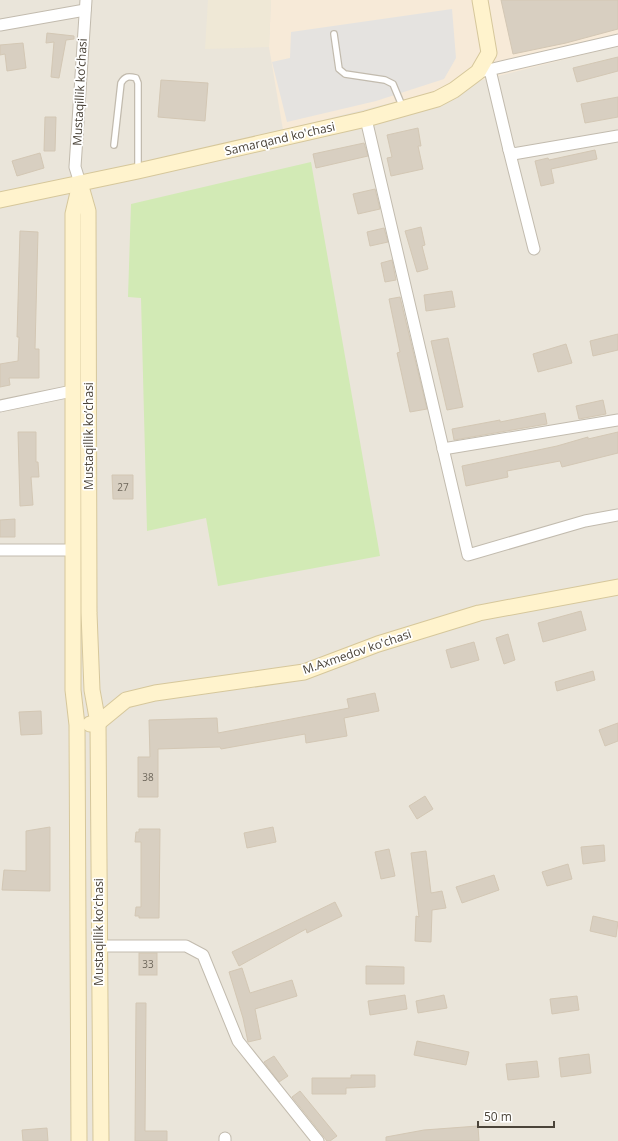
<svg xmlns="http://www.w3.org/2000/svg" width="618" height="1141" font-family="'Open Sans',sans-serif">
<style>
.residential{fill:#eae5da}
.commercial{fill:#f7ead8}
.education{fill:#efe8d6}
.green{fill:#d2eab5}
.parking{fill:#e5e3e0}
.building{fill:#d8cfc1;stroke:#d3c7b4}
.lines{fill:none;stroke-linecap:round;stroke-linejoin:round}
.lane-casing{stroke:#c2bbae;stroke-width:8}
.street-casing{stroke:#c2bbae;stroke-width:13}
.secondary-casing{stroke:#d6c79b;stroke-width:17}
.lane{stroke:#fff;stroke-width:5.5}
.street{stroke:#fff;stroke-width:11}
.secondary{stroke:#fff3cd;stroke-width:15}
.labels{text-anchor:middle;stroke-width:3.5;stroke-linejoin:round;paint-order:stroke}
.number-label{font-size:10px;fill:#6e675b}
.street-label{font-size:12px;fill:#4b4439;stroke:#fff}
</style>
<rect width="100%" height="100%" fill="#f6f3ec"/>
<rect class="residential" x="0" y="0" width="618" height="1141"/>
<polygon class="commercial" points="271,0 618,0 618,46 283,130 269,47"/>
<polygon class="education" points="206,0 271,0 269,47 205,49 208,0"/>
<polygon class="green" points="311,162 380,556 218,586 206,518 147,531 141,298 128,297 131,204"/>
<polygon class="parking" points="452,9 456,58 444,79 376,101 287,122 272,62 290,58 291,32"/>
<g class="building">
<polygon points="501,0 618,0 618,29 566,43 513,54"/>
<polygon points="47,33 74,36 74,39 66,40 59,78 51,77 54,42 46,43"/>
<polygon points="23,43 26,68 7,71 5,54 0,55 0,45"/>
<polygon points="618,57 618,71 577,82 573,68"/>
<polygon points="161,80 208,83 205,121 158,117"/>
<polygon points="618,97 618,117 585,123 581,104"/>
<polygon points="45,117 56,117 55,151 44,151"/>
<polygon points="418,128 421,146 418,146 423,169 391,176 387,158 392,157 387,135"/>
<polygon points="364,143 368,156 316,168 313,154"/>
<polygon points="595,150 597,159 551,169 554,183 541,186 535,161 548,158 549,160"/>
<polygon points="40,153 44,168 17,176 12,161"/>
<polygon points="375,189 380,209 358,214 353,194"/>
<polygon points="421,227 425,245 422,246 428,269 417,272 405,231"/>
<polygon points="384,228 388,242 370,246 367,232"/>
<polygon points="20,231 38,232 35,349 39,349 39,378 9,378 10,385 0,387 0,364 18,361 19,337 17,337"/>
<polygon points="392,260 396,280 385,282 381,263"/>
<polygon points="452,291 455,307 426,311 424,295"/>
<polygon points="400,297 427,409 410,412 397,353 400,352 389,299"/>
<polygon points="618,334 618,350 593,356 590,341"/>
<polygon points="448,338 463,407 447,410 431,341"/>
<polygon points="566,344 572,363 538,372 533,354"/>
<polygon points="603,400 606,414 579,419 576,406"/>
<polygon points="545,413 547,424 454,440 452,429 500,420 500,422"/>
<polygon points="18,432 36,432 36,462 38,462 39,477 31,477 33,505 20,506"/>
<polygon points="618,432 618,453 562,467 560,461 507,471 508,477 466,486 462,466 557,446 588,437 588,439"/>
<polygon points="112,475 133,475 133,499 113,499"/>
<polygon points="15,519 15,537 0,537 0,520"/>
<polygon points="581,611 586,630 543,642 538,623"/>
<polygon points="508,634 515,660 504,664 496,638"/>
<polygon points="474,642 479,660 451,668 446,650"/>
<polygon points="593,671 595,680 557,691 555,682"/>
<polygon points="375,693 379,711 344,718 347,736 306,743 305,734 221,749 220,747 158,749 158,797 138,797 138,757 150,757 149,720 217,718 218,733 349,708 347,699"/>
<polygon points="41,711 42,734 21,735 19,712"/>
<polygon points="618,723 618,741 605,746 599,730"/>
<polygon points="425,796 433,809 417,819 409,806"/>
<polygon points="50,827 50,891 2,890 4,870 26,871 26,831"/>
<polygon points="273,827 276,842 247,848 244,833"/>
<polygon points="139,829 160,829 159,918 139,918 139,916 135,916 136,907 141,907 141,842 135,842 136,832 139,832"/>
<polygon points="604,845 605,861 583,864 581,847"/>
<polygon points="389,849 395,876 381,879 375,852"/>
<polygon points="426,851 431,893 442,891 446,908 432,910 431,942 415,941 416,916 419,917 411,853"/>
<polygon points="568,864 572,879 547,886 542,872"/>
<polygon points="494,875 499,890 462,903 456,887"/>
<polygon points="335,902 342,916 307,933 306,929 239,966 232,952"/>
<polygon points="593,916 618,922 616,937 590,931"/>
<rect x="139" y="953" width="18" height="22"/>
<polygon points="366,966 404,967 404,984 366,984"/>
<polygon points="242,968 250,993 292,980 297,996 255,1009 261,1039 248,1042 243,1018 229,972"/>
<polygon points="405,995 407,1009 370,1015 368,1001"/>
<polygon points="444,995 447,1008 418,1013 416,1001"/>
<polygon points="577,996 579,1010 552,1014 550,999"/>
<polygon points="136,1003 146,1003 145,1131 167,1131 167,1141 135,1141"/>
<polygon points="417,1041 469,1052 466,1065 414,1055"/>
<polygon points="589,1054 591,1073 561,1077 559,1058"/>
<polygon points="274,1056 288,1076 279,1082 264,1062"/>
<polygon points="537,1061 539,1077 508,1080 506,1064"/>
<polygon points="351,1075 375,1075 375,1087 346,1088 346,1094 312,1094 312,1078 351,1078"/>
<polygon points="300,1091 337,1136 330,1141 327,1141 292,1097"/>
<polygon points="478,1126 479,1141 386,1141 386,1137 424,1130"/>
<polygon points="47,1128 48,1141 23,1141 22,1130"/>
</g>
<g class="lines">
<defs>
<g id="lane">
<polyline points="334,34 339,69 345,74 385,80 393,84 403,108"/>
<path d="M114,145L121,83C125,76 129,76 136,78L138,83V169"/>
</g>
<g id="street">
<polyline points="0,25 85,10"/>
<polyline points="490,70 509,150 513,154 618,136"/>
<polyline points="484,71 618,40"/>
<polyline points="366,119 468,555 585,521 618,515"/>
<polyline points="509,150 534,249"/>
<polyline points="80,183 75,167 86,0"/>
<polyline points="0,406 72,391"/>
<polyline points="443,449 618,420"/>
<polyline points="0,550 74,550"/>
<polyline points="99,946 186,946 203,955 238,1041 318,1141"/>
<polyline points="225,1141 225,1138"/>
</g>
<g id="secondary">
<polyline points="80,183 88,211 89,613 92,690 98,723 101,1141"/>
<polyline points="0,200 138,171 366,119 437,99 454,90 478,72 489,53 480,0"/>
<polyline points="90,724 98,723 126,700 155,693 304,672 378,644 479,613 618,587"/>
<polyline points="79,1141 77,725 73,690 73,214 80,184"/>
</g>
</defs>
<use href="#lane" class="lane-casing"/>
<use href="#street" class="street-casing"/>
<use href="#secondary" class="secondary-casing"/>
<use href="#lane" class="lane"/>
<use href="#street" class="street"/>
<use href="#secondary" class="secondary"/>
</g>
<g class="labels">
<g class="number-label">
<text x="123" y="491">27</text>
<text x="148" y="781">38</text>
<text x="148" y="968">33</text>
</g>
<g class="street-label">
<text transform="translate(80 92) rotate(-87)" y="4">Mustaqillik ko’chasi</text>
<text transform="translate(280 139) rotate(-13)" y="4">Samarqand ko'chasi</text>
<text transform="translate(89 436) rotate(-90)" y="4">Mustaqillik ko’chasi</text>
<text transform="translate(357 652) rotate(-19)" y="4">M.Axmedov ko'chasi</text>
<text transform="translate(99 932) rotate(-90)" y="4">Mustaqillik ko’chasi</text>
</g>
</g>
<path d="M478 1121v6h76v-6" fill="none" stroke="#4b4439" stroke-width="2"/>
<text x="484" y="1121" font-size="12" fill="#4b4439" stroke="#ffffff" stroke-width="3" paint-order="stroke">50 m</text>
</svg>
